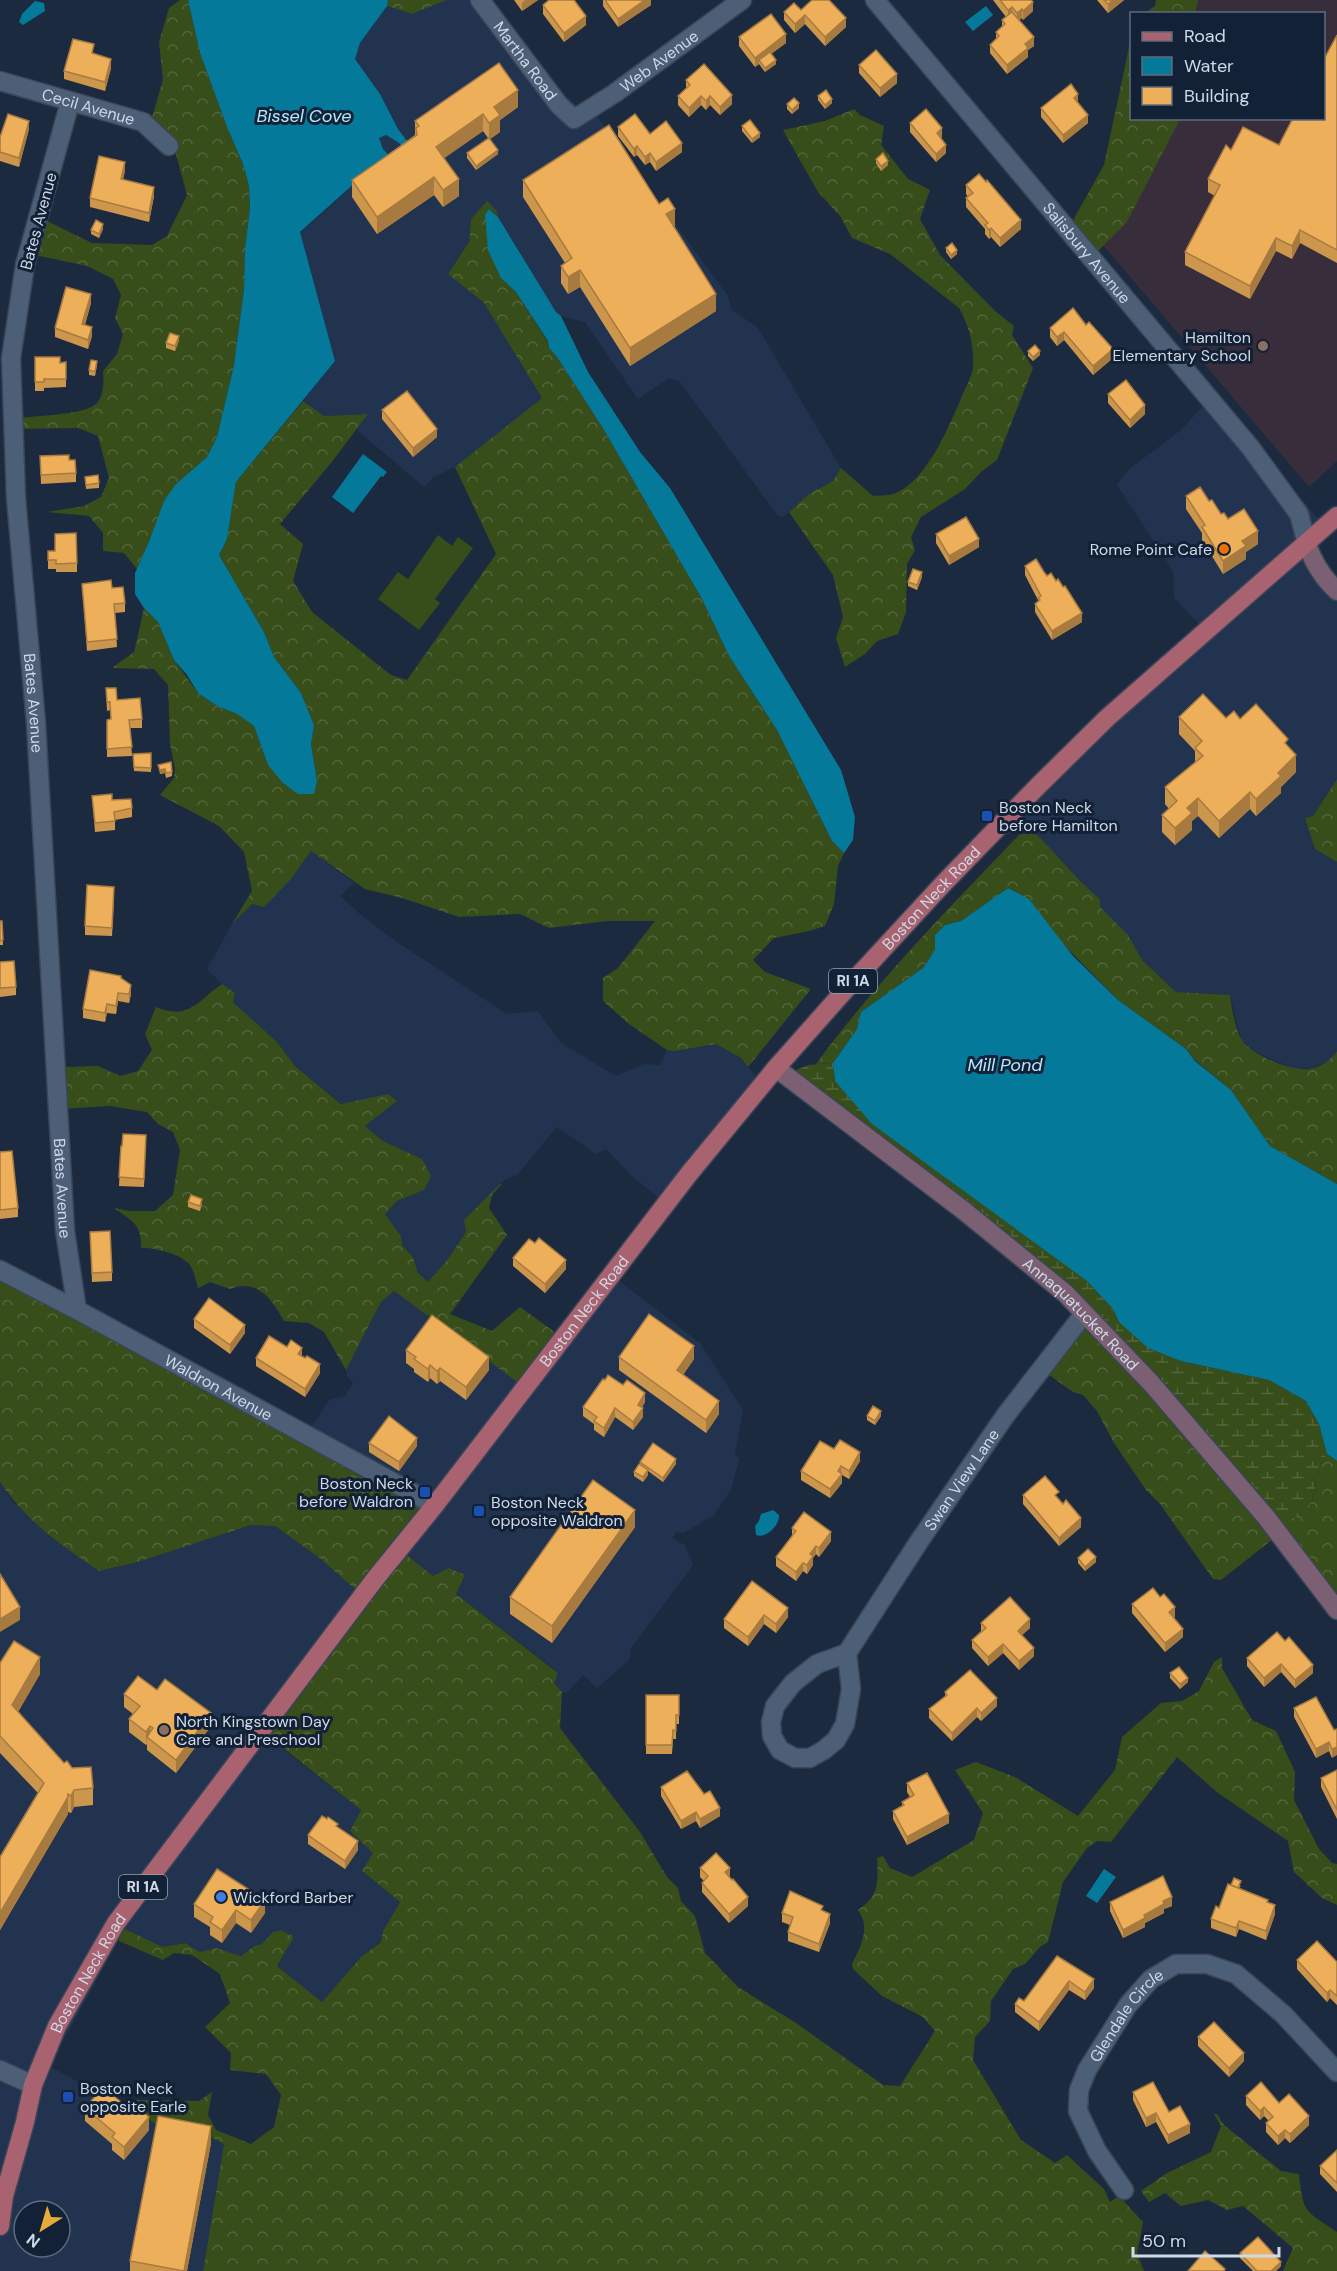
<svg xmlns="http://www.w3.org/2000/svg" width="1337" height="2271" font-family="'DM Sans',sans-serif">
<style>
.built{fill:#21334f;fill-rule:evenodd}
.education{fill:#382d3b}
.forest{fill:url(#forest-crowns)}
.wetland{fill:url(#wetland-marsh)}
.pitch{fill:#374d1a}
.water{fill:#047999}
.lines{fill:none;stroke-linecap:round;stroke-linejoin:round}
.street-casing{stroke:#3a4658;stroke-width:21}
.secondary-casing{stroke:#3a4658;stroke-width:21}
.primary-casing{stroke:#3a4658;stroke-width:21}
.street{stroke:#4d5e77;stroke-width:18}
.secondary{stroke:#7b6073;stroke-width:18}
.primary{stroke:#a9626f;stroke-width:18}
.wall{fill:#cd964d}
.shaded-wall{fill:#a77a3f}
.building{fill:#eeaf5a;stroke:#a77a3f;stroke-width:1.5}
.education-dot{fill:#8d6e63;stroke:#122136;stroke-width:2}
.food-dot{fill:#e8710a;stroke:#122136;stroke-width:2}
.transit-dot{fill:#1a4fb4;stroke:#122136;stroke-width:2}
.shop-dot{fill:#3f7fe0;stroke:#122136;stroke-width:2}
.labels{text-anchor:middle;stroke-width:6;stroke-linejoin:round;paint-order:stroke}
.shield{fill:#122136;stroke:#96a2b2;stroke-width:1.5}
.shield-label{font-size:15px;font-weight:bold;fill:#cfd9e7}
.street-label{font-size:16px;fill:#cfd9e7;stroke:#122136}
.poi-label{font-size:16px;fill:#cfd9e7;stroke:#122136;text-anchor:start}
.water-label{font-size:18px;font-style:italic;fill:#b3e8fe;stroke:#122136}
</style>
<defs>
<pattern id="forest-crowns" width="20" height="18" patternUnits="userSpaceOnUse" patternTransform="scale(1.5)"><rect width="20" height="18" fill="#374d1a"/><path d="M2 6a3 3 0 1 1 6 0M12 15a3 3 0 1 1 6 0" fill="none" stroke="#53663b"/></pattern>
<pattern id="wetland-marsh" width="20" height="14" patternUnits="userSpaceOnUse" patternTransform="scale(1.5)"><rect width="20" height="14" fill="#374d1a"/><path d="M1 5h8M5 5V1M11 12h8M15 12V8" fill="none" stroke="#53663b"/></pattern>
</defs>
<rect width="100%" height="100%" fill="#1c2a40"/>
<g class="built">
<polygon points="447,0 489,0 555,87 584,112 598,118 728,296 731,309 758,328 841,468 833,481 809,494 783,517 778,516 680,382 669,378 638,399 585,322 561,316 556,312 498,217 497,211 471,219 469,242 448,274 484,303 542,398 463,463 434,477 424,487 357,430 367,414 324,416 303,401 335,361 300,233 366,174 396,163 383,149 378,138 385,135 399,143 409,153 414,150 398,129 380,94 355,59 355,55 360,43 387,6 412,14"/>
<polygon points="1212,396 1322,523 1295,552 1337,588 1337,779 1313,816 1306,818 1315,849 1337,862 1337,1051 1330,1060 1311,1069 1290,1067 1255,1052 1241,1040 1230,995 1176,992 1142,960 1128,935 1100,907 1100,899 1085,887 1036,834 992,834 1203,628 1174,598 1173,571 1117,485 1128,470 1181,430"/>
<polygon points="311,851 354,883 340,896 361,915 397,942 507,1014 538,1011 561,1043 616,1076 644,1064 660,1065 667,1050 675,1051 716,1044 741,1058 763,1085 665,1203 633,1177 606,1149 596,1154 557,1127 517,1175 508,1178 500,1184 448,1259 428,1282 418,1273 413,1257 402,1245 401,1236 385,1214 397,1201 423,1190 422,1159 383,1141 365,1126 396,1101 388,1094 342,1104 295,1066 277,1042 233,1002 222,984 207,969 232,924 252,904 291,879"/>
<polygon points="614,1277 700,1343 743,1410 735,1454 739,1459 731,1490 714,1515 684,1533 677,1532 672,1538 685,1545 693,1565 631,1648 630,1659 597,1688 583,1675 567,1693 562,1692 554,1683 558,1672 456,1594 465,1576 433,1576 403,1552 306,1435 329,1400 345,1396 353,1383 347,1376 346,1370 381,1302 394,1291 524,1387"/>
<path d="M0,1482L12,1501L99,1571L138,1562L251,1525L275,1526L318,1557L362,1595L268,1737L361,1810L374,1853L362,1871L400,1902L383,1931L381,1941L361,1957L322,2002L277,1966L294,1937L273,1933L262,1944L253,1946L241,1956L216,1948L200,1952L185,1943L163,1947L125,1929L49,2066L95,2091H107L157,2125L207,2135L224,2144L203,2271H0ZM24,2211H60V2247H24Z"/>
</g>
<polygon class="education" points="1185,0 1337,0 1337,461 1309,487 1091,231 1156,119 1324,118 1324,14 1184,13"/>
<g class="forest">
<path d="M180,0H188L200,53L227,127L243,164L249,186L250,208L245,248L244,289L234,365L217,437L207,457L193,470L150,539L137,569L124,553L103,551V533L89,516L47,512L84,506L101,497L109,478L98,436L78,428L15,429L17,418C34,416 86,415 97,403C104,395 104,382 103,371L117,354L123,334L115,318L121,295L113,279L87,266L30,254L43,219L92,243L152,245L167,236L187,195L170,132L152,126L151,121L163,80L159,42L169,8Z"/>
<polygon points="388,0 447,0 412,14 387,6"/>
<polygon points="1156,0 1198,0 1195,13 1145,13 1155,6"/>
<polygon points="1131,38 1132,118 1180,119 1127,222 1095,254 1071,224 1104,165"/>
<path d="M854,109L860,115L884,126L881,145L908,179L930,190L920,219L940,255L995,311L1014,326L1012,335L1033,368L997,460L981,472L965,489L921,517L911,537L915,550L907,564L906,612L898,634L877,641L865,654L845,667L836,638L843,617L833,575L789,512L809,494L833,481L841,468L873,496C880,495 890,496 896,493C927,480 950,425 962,396C966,386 973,375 973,365C974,346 969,325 959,308L890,254L852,238L840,216L818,192L783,130L825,121Z"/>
<polygon points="487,201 497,211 498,217 490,209 501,278 516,292 548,342 549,348 557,357 604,430 702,599 729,656 777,730 832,841 844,853 838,866 834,904 825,926 809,931 774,938 753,960 765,972 811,989 748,1067 741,1058 716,1044 675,1051 667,1050 629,1024 603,1001 603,978 618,968 655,921 607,921 549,928 520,914 459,917 402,898 365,889 311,851 291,879 264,907 252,904 232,924 252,891 244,852 219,826 160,795 174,778 175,769 170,744 168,685 154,669 112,668 134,652 144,608 158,622 174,660 198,693 217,706 237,714 254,726 268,765 317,781 311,744 314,725 301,693 274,657 264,632 219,555 227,539 236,482 303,401 324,416 368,414 331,463 280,524 303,544 293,581 312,612 391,675 407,680 496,554 455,467 542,398 484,303 448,274 469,242 471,219"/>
<polygon points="1337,779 1337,862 1315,849 1305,818 1313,816"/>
<path d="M1020,834H1036C1058,855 1076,880 1100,899V907L1128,935L1142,960L1176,992L1230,995C1231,1005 1236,1032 1242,1040C1252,1056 1292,1071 1310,1069C1321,1067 1331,1060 1337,1051V1184L1270,1146L1231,1090L1195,1060L1186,1049L1118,1000L1008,888L961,921L945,925L935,935V950L923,968L861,1012L857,1029L833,1063L816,1064C877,981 949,908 1020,834Z"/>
<path d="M222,984L235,993L233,1002L277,1042L295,1066L341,1104L388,1094L397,1101L365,1126L383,1141L422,1159L431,1176L424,1190L397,1201L385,1214L401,1236L402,1245L413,1257L418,1273L428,1282L448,1259L466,1232L464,1220L500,1184H502L492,1195L489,1208L507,1235L450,1314L492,1331L520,1307L563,1338L524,1387L394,1291L381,1302L346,1370L324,1332L309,1323L284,1321C272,1299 257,1278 230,1289L210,1282L198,1288C196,1281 194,1271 190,1265C182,1254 154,1247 141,1248C142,1224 132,1221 114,1208L129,1211H155L173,1195L180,1150L173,1132L158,1124L147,1112L110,1106L61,1109L63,1067L98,1066L120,1076L138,1071L152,1050L145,1034L156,1007C190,1021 198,1000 222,984Z"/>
<path d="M0,1272L433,1509L403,1552L433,1576L449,1568L465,1575L456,1594L558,1673L554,1683L562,1692L560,1728L640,1832L667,1877L678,1888L681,1901L695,1916L705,1953L738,1987L796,2023L883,2085L900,2086L935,2031L923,2017L882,1996L853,1969L852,1964C861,1946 871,1928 858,1910C880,1895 878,1882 877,1858L883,1856L890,1868L912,1877L974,1840L983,1813L955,1770L976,1762L1015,1777L1078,1816L1115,1770L1122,1737L1161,1703L1182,1701L1199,1691L1214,1662L1222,1657V1668L1252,1720L1276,1731L1295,1772L1294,1800L1319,1849L1332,1863L1337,1864V1905L1322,1898L1294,1872L1288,1841L1218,1793L1177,1757L1111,1842L1097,1841L1087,1848L1063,1882L1048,1942L1041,1946L1025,1964L1013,1969L991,2001L990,2021L975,2037L973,2060L1021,2140L1055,2163L1067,2155L1104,2189L1110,2202L1119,2196L1143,2222L1137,2253L1144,2271H203L224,2144L207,2135L157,2125L130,2107L135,2100L199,2101L212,2092L208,2115L216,2130L251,2144L274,2127L281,2095L266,2074L230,2070L231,2053L205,2027L230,2003L220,1974L192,1955L174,1953L163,1960L119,1941L120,1936L125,1929L163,1947L185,1943L200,1952L216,1948L241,1956L254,1946L262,1944L273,1932L281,1930L294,1937L277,1966L322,2002L361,1957L381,1942L383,1931L400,1902L362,1871L373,1853L350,1831L361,1810L267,1735L362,1595L318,1557L275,1526L251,1525L138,1562L99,1571C62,1546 25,1520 0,1482Z"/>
<polygon points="1082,1315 1312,1502 1320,1465 1327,1454 1337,1461 1337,1612 1278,1535 1221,1580 1213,1579 1160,1504 1146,1490 1114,1443 1097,1411 1083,1395 1073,1392 1042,1370"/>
<path d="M1214,2114H1217L1224,2125L1281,2171L1299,2174C1303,2214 1305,2210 1337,2232V2271H1283L1293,2248L1243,2206L1227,2210L1208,2200L1181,2206L1165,2193L1149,2202L1141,2191L1167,2173L1211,2152L1221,2126Z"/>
</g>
<polygon class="wetland" points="833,1063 835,1081 1087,1281 1113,1309 1119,1322 1181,1361 1269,1380 1306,1401 1319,1424 1327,1454 1320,1465 1312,1502 1278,1535 1095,1326 790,1073 808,1065"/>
<polygon class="pitch" points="438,535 452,546 458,537 473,548 435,599 440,603 419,630 378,599 398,572 408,579"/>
<g class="water">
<polygon points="188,0 388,0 387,6 360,43 355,59 380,94 398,129 414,150 409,154 399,143 386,135 379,138 383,149 396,163 365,174 300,232 335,361 236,482 227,539 219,555 264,632 274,657 301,693 314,725 311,744 317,781 314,794 298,794 283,783 268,765 254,726 237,714 217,706 198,693 187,675 174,660 158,622 144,608 135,594 135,573 150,539 164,501 175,485 207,457 217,437 234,365 244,289 245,248 250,208 249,186 243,164 227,127 200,53"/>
<polygon points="35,1 44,3 45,11 23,25 19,22 22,14"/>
<polygon points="986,6 993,15 973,31 965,22"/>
<polygon points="489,209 498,217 556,312 561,316 588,372 640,452 670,488 841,770 855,817 853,840 844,853 832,841 777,730 729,656 702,599 604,430 557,357 549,348 548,341 516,292 501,278 488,250 485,215"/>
<polygon points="363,454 387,472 383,477 381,476 353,513 332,497"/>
<polygon points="1008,888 1029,899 1073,956 1118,1000 1186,1049 1195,1061 1231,1090 1270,1146 1337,1184 1337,1461 1327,1454 1319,1424 1306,1401 1269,1380 1181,1361 1148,1348 1119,1322 1113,1309 1087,1281 872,1124 835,1081 833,1063 857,1029 861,1012 923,968 935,950 935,935 945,925 961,921"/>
<path d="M773,1510L779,1515C780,1525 766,1539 756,1535L755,1526L759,1521L761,1514Z"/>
<polygon points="1104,1869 1116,1877 1097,1903 1086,1896"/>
</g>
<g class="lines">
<defs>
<g id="street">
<path id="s1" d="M480,0L559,105L574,119L615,93L742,0"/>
<path id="s2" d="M875,0L1250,447L1299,514L1307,544"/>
<path id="s3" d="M0,81L143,122L169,146"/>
<path id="s4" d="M70,102L25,265L11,358L16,498L36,723L65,1231L77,1310"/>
<path id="s5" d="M0,1270L77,1310L435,1505"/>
<path id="s6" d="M847,1653L817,1664L793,1683L775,1706L771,1722L772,1736L780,1750L795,1758H810L824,1750L836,1740L845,1724L851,1689L847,1653L918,1543L1005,1416L1084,1314"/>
<polyline points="0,2070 33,2085"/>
<path id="s7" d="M1124,2190L1097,2151L1078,2111L1079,2090L1087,2070L1128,2005L1151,1979L1176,1964H1207L1236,1974L1283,2014L1337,2072"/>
</g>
<g id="secondary">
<path d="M1307,544C1313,562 1323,578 1337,591"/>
<path id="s8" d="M776,1068L963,1210L1065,1293L1151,1383L1266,1517L1337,1610"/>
</g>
<g id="primary">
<path id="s9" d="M0,2226L4,2196L25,2122L33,2085L57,2026L116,1923L375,1579L435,1505L688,1175L776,1068L846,989L942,885L1038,786L1107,718L1337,516"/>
</g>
</defs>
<use href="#street" class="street-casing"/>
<use href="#secondary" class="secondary-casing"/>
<use href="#primary" class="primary-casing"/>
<use href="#street" class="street"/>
<use href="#secondary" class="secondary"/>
<use href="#primary" class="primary"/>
</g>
<g class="wall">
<polygon points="514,0 538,0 522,11"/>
<polygon points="603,0 651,0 651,5 618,27 603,6"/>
<polygon points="993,0 1031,0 1033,11 1023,20 1022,18 1019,20 1034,46 1028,50 1028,57 1007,74 990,53 990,45 996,39 996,32 1002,27 1002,20 1006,17"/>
<polygon points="1097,0 1124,0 1108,13"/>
<polygon points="543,5 586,25 564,42 543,14"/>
<polygon points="801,10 846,27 825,46 805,24 795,33 784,20 784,12"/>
<polygon points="1337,35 1337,263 1300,243 1292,259 1276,251 1250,299 1185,265 1185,252 1215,196 1208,192 1208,179 1231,150 1279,145"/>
<polygon points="739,37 786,43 771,54 776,64 765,72 759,64 755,67 739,46"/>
<polygon points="94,54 111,68 105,91 64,79 64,71"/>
<polygon points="859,65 897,83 880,97 859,73"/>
<polygon points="686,80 732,104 720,115 710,105 706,110 701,105 689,117 678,105 678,96 686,88"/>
<polygon points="818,96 832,103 825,109 818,100"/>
<polygon points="1078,103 1088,123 1063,143 1041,117 1041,108"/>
<polygon points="787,104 799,108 792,114 787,109"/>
<polygon points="518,107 500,120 500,132 490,139 498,154 476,170 467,158 467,153 488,138 483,131 444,158 459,196 443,207 434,195 377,234 352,197 352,180 415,135 415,121"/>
<polygon points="910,123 942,137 941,138 946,153 936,162 910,132"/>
<polygon points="742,126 760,137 752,143 742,131"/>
<polygon points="618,127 650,134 682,152 656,171 650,162 645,165 637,155 634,157 618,136"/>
<polygon points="29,129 19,167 0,161 0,137"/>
<polygon points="876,159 888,165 881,171 876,163"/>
<polygon points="125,170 123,180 154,196 149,222 90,207 90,198"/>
<polygon points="523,180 659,204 675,226 674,226 716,311 630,366 580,287 568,294 561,283 561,266 565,263 523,197"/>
<polygon points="966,185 1021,229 1000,247 991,237 989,239 985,234 985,229 966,207 966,198 968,197 966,194"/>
<polygon points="103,229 99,238 91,234 91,230"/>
<polygon points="946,248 957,254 951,259 946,252"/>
<polygon points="91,303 85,325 92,336 88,349 55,337 55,328"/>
<polygon points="1086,325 1113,358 1093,375 1064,340 1057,346 1050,337 1050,328"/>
<polygon points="179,340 175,351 166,348 166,343"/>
<polygon points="1028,351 1040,355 1033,361 1028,356"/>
<polygon points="35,357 60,363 66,362 66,387 44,388 44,391 35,391"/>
<polygon points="97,365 95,376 89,375 89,370"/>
<polygon points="1108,394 1145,414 1130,428 1108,403"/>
<polygon points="382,410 437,437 413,457 382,419"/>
<polygon points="40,456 69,460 76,473 76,482 41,484"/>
<polygon points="85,477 99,483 99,488 86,489"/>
<polygon points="1186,496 1209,501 1221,514 1258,544 1246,552 1246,559 1223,574 1202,540 1202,533 1186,509"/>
<polygon points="936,534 979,547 949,565 936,543"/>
<polygon points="48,551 55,551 77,563 77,572 56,572 56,569 48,569"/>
<polygon points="1025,566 1044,572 1063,587 1082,622 1052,640 1035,612 1035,604 1038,601 1038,600 1025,575"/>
<polygon points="922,577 917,590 908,586 908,582"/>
<polygon points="82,584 112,588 125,603 125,612 115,613 117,647 87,651"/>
<polygon points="106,688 117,700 142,719 142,728 130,728 132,756 107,757 107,720 111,719 110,710 107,711"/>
<polygon points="1179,717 1240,719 1288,747 1296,772 1281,787 1281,793 1256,816 1250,809 1219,838 1198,816 1192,821 1192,830 1175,845 1162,832 1162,815 1169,809 1165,804 1165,787 1195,762 1195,751 1179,734"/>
<polygon points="151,753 151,772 134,771 133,754"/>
<polygon points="158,765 172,772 172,776 166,778 165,773 160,774"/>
<polygon points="92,796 112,800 132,808 132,817 115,820 115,830 95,832"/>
<polygon points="114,896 112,936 85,935 85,926"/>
<polygon points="0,921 2,921 3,945 0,945"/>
<polygon points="0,962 16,987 16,995 0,997"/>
<polygon points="121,978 131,994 129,1003 118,1001 116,1014 107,1013 105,1022 83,1018 83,1009"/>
<polygon points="146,1135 144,1187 119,1186 121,1146 122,1146"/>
<polygon points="0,1152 18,1208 18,1217 0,1219"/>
<polygon points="188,1202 202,1203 200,1211 188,1207"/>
<polygon points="90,1232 112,1272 112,1281 92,1282"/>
<polygon points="535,1243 566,1269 545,1293 513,1266 513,1258"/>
<polygon points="194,1319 245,1333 230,1354 194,1328"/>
<polygon points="406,1350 489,1370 466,1400 440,1381 437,1384 430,1378 428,1382 414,1372 414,1369 406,1363"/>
<polygon points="302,1357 320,1373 305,1397 256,1366 256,1358"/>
<polygon points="619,1357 694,1359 683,1375 719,1414 706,1433 619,1370"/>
<polygon points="645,1402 642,1407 643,1417 633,1430 615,1417 604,1437 594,1430 594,1424 583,1416 583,1407"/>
<polygon points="867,1416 881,1416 875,1425 867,1420"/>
<polygon points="369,1443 417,1446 399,1471 369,1452"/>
<polygon points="834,1449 860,1461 849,1479 842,1475 842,1483 830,1498 801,1480 801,1471"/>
<polygon points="640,1462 676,1464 663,1482 648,1471 648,1475 643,1482 634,1476 634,1472 640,1465"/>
<polygon points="1023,1495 1081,1527 1059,1546 1023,1504"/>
<polygon points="635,1527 552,1643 510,1614 510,1597"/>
<polygon points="792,1528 831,1541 819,1557 816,1554 813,1558 813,1565 807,1574 803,1571 796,1581 776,1566 776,1557 792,1536"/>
<polygon points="1078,1558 1096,1562 1085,1571 1078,1563"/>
<polygon points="752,1581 788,1617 776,1633 764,1624 748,1646 724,1628 724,1619"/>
<polygon points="1132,1604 1175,1616 1174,1618 1183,1637 1165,1652 1132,1613"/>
<polygon points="981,1623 1030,1628 1022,1635 1034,1656 1019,1670 1003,1653 988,1666 972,1648 972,1640 981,1631"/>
<polygon points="1277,1632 1313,1673 1295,1688 1281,1672 1264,1687 1247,1666 1247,1658"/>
<polygon points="0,1663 40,1674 18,1712 64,1763 72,1768 93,1788 93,1805 74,1807 71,1813 68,1812 68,1814 0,1930 0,1857 38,1793 0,1753"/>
<polygon points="1170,1673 1188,1682 1180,1689 1170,1678"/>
<polygon points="157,1690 211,1726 176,1773 147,1750 147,1744 146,1745 129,1732 129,1719 133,1714 124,1707 124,1694"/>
<polygon points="945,1692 997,1706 981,1721 977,1717 952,1741 929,1718 929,1709 945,1696"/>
<polygon points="646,1695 679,1695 679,1724 676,1724 676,1739 673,1739 672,1754 646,1754"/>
<polygon points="1294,1708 1334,1730 1332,1758 1329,1751 1316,1758 1294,1717"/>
<polygon points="1337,1770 1337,1819 1321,1787 1321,1778"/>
<polygon points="907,1783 949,1823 907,1845 893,1819 893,1811 902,1806 902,1802 910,1797 907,1792"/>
<polygon points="661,1787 720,1816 700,1828 696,1821 681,1829 661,1796"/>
<polygon points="338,1827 358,1850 345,1869 308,1844 308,1835"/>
<polygon points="700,1868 730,1876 729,1877 748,1906 729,1923 702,1892 702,1883 704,1881 700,1877"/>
<polygon points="1231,1885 1241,1886 1239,1888 1268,1902 1275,1914 1266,1940 1239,1929 1236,1937 1211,1928 1211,1919 1219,1908"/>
<polygon points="1110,1902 1172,1906 1164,1909 1164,1913 1145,1923 1145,1927 1123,1938 1110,1911"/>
<polygon points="194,1904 265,1913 251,1933 236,1923 222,1943 210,1935 210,1927 194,1917"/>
<polygon points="823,1911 830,1923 819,1952 788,1941 788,1932 790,1925 782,1922 782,1913"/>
<polygon points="1057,1956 1094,1988 1085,2000 1069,1990 1039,2031 1015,2012 1015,2004 1024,2001"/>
<polygon points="1297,1960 1337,1962 1337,2005 1330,1998 1327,2002 1297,1969"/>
<polygon points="1198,2037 1244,2061 1229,2077 1198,2046"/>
<polygon points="1133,2092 1169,2112 1190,2133 1168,2144 1156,2122 1146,2127 1133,2100"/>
<polygon points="1246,2096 1279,2103 1309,2125 1290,2143 1285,2138 1278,2145 1266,2132 1266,2123 1269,2121 1264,2116 1260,2120 1246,2105"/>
<polygon points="85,2108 149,2130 124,2160 112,2150 112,2144 85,2121"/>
<polygon points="211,2143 187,2271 130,2271 130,2261"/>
<polygon points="1337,2150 1337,2192 1320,2174 1320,2166"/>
<polygon points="1240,2253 1281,2266 1276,2271 1253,2271 1240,2258"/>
</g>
<g class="shaded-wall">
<polygon points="525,0 538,0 522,11 522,3"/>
<polygon points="645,0 651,0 651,5 618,27 618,19"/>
<polygon points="1113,0 1124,0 1108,13 1108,4"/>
<polygon points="1033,2 1033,11 1023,20 1023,11"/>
<polygon points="1012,7 1012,16 1008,19 1008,10"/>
<polygon points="1022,9 1022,18 1017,22 1017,13"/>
<polygon points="805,15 805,24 795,33 795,24"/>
<polygon points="586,16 586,25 564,42 564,33"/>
<polygon points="846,18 846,27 825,46 825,37"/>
<polygon points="786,34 786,43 760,62 759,60 759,64 755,67 755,58"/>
<polygon points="1034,37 1034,46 1028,50 1028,57 1007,74 1007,65 1025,44"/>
<polygon points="111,59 111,68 105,91 105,82"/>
<polygon points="776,60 776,64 765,72 765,68"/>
<polygon points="897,74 897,83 880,97 880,88"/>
<polygon points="518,90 518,107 500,120 500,132 489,140 489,123 494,107"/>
<polygon points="1078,94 1078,103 1074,98"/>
<polygon points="732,95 732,104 720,115 720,107"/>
<polygon points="701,96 701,105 689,117 689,108"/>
<polygon points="710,96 710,105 706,110 706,101"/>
<polygon points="832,99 832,103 825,109 825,105"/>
<polygon points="799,103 799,108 792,114 792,110"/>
<polygon points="483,114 483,131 436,164 436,147"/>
<polygon points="1088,115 1088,123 1063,143 1063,135"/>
<polygon points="29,121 29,129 19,167 19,158"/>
<polygon points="942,128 942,137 937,142 937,133"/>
<polygon points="760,133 760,137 752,143 752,139"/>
<polygon points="682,143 682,152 656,171 656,162"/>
<polygon points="946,145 946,153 936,162 936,154"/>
<polygon points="637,146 637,155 634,157 634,149"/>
<polygon points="498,150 498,154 476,170 476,166"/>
<polygon points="650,153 650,162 645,165 645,157"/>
<polygon points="888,161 888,165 881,171 881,166"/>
<polygon points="125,162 125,170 121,188 121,179"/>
<polygon points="434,177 434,195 377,234 377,217"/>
<polygon points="459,179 459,196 443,207 443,190"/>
<polygon points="154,187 154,196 149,222 149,213"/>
<polygon points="675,209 675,226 666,231 666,214"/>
<polygon points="1021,220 1021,229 1000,247 1000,238"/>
<polygon points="103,224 103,229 99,238 99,234"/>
<polygon points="991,228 991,237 989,239 989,230"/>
<polygon points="1300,230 1300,243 1292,259 1292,246"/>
<polygon points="1276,238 1276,251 1250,299 1250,286"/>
<polygon points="957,250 957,254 951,259 951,255"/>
<polygon points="580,270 580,287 568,294 568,277"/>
<polygon points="91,294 91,303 82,333 82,324"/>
<polygon points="716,294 716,311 630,366 630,348"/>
<polygon points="92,327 92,336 88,349 88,340"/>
<polygon points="1064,332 1064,340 1057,346 1057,337"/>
<polygon points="179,336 179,340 175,351 175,346"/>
<polygon points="1113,349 1113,358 1093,375 1093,366"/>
<polygon points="1040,351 1040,355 1033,361 1033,357"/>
<polygon points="1145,405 1145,414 1130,428 1130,420"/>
<polygon points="437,429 437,437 413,457 413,448"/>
<polygon points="1258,531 1258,544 1246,552 1246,559 1223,574 1223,561 1242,541"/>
<polygon points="979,539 979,547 949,565 949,556"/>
<polygon points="922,572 922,577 917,590 917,585"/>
<polygon points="1082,613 1082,622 1052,640 1052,631"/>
<polygon points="1296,755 1296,772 1281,787 1281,793 1256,816 1256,799 1278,773"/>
<polygon points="165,769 165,773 160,774 160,770"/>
<polygon points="1250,792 1250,809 1219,838 1219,821"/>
<polygon points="1198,798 1198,816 1192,821 1192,830 1175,845 1175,828 1187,808"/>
<polygon points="131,985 131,994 129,1003 129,994"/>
<polygon points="118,993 118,1001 116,1014 116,1006"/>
<polygon points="107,1004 107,1013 105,1022 105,1013"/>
<polygon points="566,1260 566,1269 545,1293 545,1284"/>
<polygon points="245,1325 245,1333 230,1354 230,1345"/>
<polygon points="694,1346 694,1359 677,1383 677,1370"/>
<polygon points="302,1348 302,1356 298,1354"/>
<polygon points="489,1357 489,1370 466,1400 466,1387"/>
<polygon points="320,1364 320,1373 305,1397 305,1389"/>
<polygon points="430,1365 430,1378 428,1382 428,1369"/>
<polygon points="440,1368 440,1381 437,1384 437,1371"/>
<polygon points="645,1393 645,1402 638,1414 638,1405"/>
<polygon points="719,1401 719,1414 706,1433 706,1420"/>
<polygon points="615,1408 615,1417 604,1437 604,1428"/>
<polygon points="643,1408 643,1417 633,1430 633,1422"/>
<polygon points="881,1411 881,1416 875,1425 875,1421"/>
<polygon points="417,1438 417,1446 399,1471 399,1462"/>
<polygon points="860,1452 860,1461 849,1479 849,1471"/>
<polygon points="676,1459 676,1464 663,1482 663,1478"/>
<polygon points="841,1466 842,1483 830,1498 830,1489 838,1471"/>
<polygon points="648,1470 648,1475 643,1482 643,1477"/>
<polygon points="635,1510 635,1527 552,1643 552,1626"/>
<polygon points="1081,1518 1081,1527 1059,1546 1059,1538"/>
<polygon points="831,1532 831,1541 819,1557 819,1548"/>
<polygon points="816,1546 816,1554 813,1558 813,1565 807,1574 807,1565 810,1554"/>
<polygon points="1096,1557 1096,1562 1085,1571 1085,1567"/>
<polygon points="803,1563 803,1571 796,1581 796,1572"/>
<polygon points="20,1607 20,1620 0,1632 0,1619"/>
<polygon points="1175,1607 1175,1616 1169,1621 1169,1612"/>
<polygon points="788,1608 788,1617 776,1633 776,1624"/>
<polygon points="764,1615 764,1624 748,1646 748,1637"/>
<polygon points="1030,1619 1030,1628 1018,1639 1018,1631"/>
<polygon points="1183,1629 1183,1637 1165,1652 1165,1643"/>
<polygon points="1003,1644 1003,1653 988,1666 988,1657"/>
<polygon points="1034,1648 1034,1656 1019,1670 1019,1661"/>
<polygon points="40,1657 40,1674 12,1722 12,1705"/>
<polygon points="1281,1664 1281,1672 1264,1687 1264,1678"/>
<polygon points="1313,1665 1313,1673 1295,1688 1295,1680"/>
<polygon points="1188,1678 1188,1682 1180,1689 1180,1684"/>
<polygon points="997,1698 997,1706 981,1721 981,1713"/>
<polygon points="977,1708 977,1717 952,1741 952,1733"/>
<polygon points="211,1713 211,1726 176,1773 176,1760"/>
<polygon points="150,1726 150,1739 147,1737 146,1745 146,1732"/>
<polygon points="1329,1742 1329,1751 1316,1758 1316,1749"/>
<polygon points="1337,1747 1337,1755 1332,1758 1332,1749"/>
<polygon points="74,1790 74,1807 71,1813 71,1796"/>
<polygon points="68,1797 68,1814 0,1930 0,1913"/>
<polygon points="720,1808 720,1816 700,1828 700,1819"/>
<polygon points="696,1812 696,1821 681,1829 681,1821"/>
<polygon points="949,1814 949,1823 907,1845 907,1837"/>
<polygon points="358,1841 358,1850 345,1869 345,1861"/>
<polygon points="730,1868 730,1876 725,1881 725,1872"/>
<polygon points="748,1897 748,1906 729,1923 729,1914"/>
<polygon points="1172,1897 1172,1906 1164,1909 1164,1913 1145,1923 1145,1927 1123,1938 1123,1930 1163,1901"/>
<polygon points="265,1900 265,1913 251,1933 251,1920"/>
<polygon points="1275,1905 1275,1914 1266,1940 1266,1931"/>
<polygon points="236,1910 236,1923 222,1943 222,1930"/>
<polygon points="830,1914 830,1923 819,1952 819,1944"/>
<polygon points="1239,1921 1239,1929 1236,1937 1236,1928"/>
<polygon points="1094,1979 1094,1988 1085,2000 1085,1992"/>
<polygon points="1069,1981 1069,1990 1039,2031 1039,2022"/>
<polygon points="1330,1990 1330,1998 1327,2002 1327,1993"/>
<polygon points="1244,2053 1244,2061 1229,2077 1229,2068"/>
<polygon points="1264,2107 1264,2116 1260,2120 1260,2111"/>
<polygon points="1156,2113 1156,2122 1146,2127 1146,2118"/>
<polygon points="1309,2116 1309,2125 1290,2143 1290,2134"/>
<polygon points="149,2117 149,2130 124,2160 124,2147"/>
<polygon points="1190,2124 1190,2133 1168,2144 1168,2135"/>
<polygon points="211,2126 211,2143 187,2271 184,2271"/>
<polygon points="1285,2130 1285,2138 1278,2145 1278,2136"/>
<polygon points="1281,2262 1281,2266 1276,2271 1271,2271"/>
</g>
<g class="building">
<polygon points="549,0 574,0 586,16 564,33 543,5"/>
<polygon points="605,0 645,0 618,19"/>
<polygon points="812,0 829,0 846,18 825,37 805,15 795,24 784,12 794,3 801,10"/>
<polygon points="1000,0 1031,0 1033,2 1023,11 1022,9 1017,13 1012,7 1008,10"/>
<polygon points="1104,0 1113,0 1108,4"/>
<polygon points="1012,12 1034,37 1025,44 1028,48 1007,65 990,45 999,36 996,32 1005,24 1002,20"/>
<polygon points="771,14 786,34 755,58 739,37"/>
<polygon points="1337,35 1337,250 1300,230 1292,246 1276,238 1250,286 1185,252 1220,185 1208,179 1226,145 1231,150 1243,127 1279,145 1293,118 1323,118 1323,61"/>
<polygon points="73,39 94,44 92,53 111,59 105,82 64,71"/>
<polygon points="876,50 897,74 880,88 859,65"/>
<polygon points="770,52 776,60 765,68 759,60"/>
<polygon points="499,63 518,90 494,107 500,115 489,123 483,114 436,147 459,179 443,190 434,177 377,217 352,180 417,135 416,128 419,126 415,121"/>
<polygon points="704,64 732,95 720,107 710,96 706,101 701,96 689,108 678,96 690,85 686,80"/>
<polygon points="1071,84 1078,94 1074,98 1088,115 1063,135 1041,108"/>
<polygon points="826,90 832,99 825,105 818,96"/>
<polygon points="794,98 799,103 792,110 787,104"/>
<polygon points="926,109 942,128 937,133 946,145 936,154 910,123"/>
<polygon points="8,114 29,121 19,158 0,152 0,137"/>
<polygon points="635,114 650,134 666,121 682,143 656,162 650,153 645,157 637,146 634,149 618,127"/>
<polygon points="750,120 760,133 752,139 742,126"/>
<polygon points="609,125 659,204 668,198 675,209 666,214 716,294 630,348 580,270 568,277 561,266 572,258 523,180"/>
<polygon points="489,138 498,150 476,166 467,153"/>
<polygon points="883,153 888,161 881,166 876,159"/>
<polygon points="99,156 125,162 121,179 154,187 149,213 90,198"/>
<polygon points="979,174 986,182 987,180 1021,220 1000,238 991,228 989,230 985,225 988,223 966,198 973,193 966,185"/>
<polygon points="96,220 103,224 99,234 91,230"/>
<polygon points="952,243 957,250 951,255 946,248"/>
<polygon points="66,287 91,294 82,324 92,327 88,340 55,328"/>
<polygon points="1073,308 1086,325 1089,322 1113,349 1093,366 1064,332 1057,337 1050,328"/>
<polygon points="170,333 179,336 175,346 166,343"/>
<polygon points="1035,345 1040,351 1033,357 1028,351"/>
<polygon points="35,357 60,357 60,363 66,362 66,379 44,379 44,382 35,382"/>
<polygon points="91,360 97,361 95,372 89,370"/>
<polygon points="1126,380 1145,405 1130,420 1108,394"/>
<polygon points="407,391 437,429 413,448 382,410"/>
<polygon points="69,455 69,460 75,460 76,473 41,475 40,456"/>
<polygon points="98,475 99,483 86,485 85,477"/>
<polygon points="1200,487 1209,501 1212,500 1221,514 1224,513 1228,519 1244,509 1258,531 1242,541 1246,546 1223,561 1202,527 1205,525 1186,496"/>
<polygon points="966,517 979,539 949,556 936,534"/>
<polygon points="76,533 77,563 56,564 56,560 48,560 48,551 55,551 55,534"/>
<polygon points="1036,559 1044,572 1047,576 1051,573 1056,581 1058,579 1063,587 1065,586 1082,613 1052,631 1035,604 1040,600 1038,598 1041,596 1025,566"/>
<polygon points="913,569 922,572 917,585 908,582"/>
<polygon points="111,580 112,588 123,587 125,603 114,604 117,639 87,642 82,584"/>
<polygon points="106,688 116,688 117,700 140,698 142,719 129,720 132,747 107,749 107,720 111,719 110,702 107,702"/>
<polygon points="1203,694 1226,718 1234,711 1240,719 1256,704 1288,739 1285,743 1296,755 1278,773 1281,776 1256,799 1250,792 1219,821 1198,798 1187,808 1192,813 1175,828 1162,815 1177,801 1165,787 1203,756 1195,748 1202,741 1179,717"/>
<polygon points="151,753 151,768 134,767 133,754"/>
<polygon points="171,762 172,772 166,773 165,769 160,770 158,765"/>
<polygon points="112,794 112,800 131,799 132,808 114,812 115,821 95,823 92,796"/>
<polygon points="87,885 114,887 112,928 85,926"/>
<polygon points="0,921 2,921 3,940 0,941"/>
<polygon points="14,961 16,987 0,988 0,962"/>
<polygon points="90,970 121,976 121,978 131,985 129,994 118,993 116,1006 107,1004 105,1013 83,1009"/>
<polygon points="123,1134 146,1135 144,1179 119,1177 121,1146 122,1146"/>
<polygon points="12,1151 18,1208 0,1210 0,1152"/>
<polygon points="191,1195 202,1199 200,1206 188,1202"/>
<polygon points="110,1231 112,1272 92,1273 90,1232"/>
<polygon points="539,1238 566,1260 545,1284 513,1258 529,1239 535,1243"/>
<polygon points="209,1298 245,1325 230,1345 194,1319"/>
<polygon points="649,1314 694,1346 677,1370 719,1401 706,1420 619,1357"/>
<polygon points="432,1315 489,1357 466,1387 440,1368 437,1371 430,1365 428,1369 414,1359 416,1357 406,1350"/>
<polygon points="269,1336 287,1347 291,1340 302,1348 298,1354 305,1358 307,1356 320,1364 305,1389 256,1358"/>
<polygon points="608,1375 623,1385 627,1380 645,1393 638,1405 643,1408 633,1422 615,1408 604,1428 594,1421 597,1417 583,1407 603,1379 605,1380"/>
<polygon points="873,1406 881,1411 875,1421 867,1416"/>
<polygon points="389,1416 417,1438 399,1462 369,1443"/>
<polygon points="840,1440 860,1452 849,1471 841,1466 838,1471 842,1474 830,1489 801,1471 820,1441 834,1449"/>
<polygon points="653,1443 676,1459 663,1478 640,1462"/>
<polygon points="639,1464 648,1470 643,1477 634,1472"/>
<polygon points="1045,1476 1059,1492 1055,1495 1063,1504 1066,1500 1081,1518 1059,1538 1023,1495"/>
<polygon points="593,1480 635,1510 552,1626 510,1597"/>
<polygon points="804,1512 831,1532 819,1548 816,1546 810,1554 813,1556 807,1565 803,1563 796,1572 776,1557 796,1531 792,1528"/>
<polygon points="1088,1549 1096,1557 1085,1567 1078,1558"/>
<polygon points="0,1574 20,1607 0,1619"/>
<polygon points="752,1581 788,1608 776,1624 764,1615 748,1637 724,1619"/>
<polygon points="1153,1588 1160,1597 1164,1594 1175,1607 1169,1612 1183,1629 1165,1643 1132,1604"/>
<polygon points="1010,1597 1030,1619 1018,1631 1034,1648 1019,1661 1003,1644 988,1657 972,1640 986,1628 981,1623"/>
<polygon points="1277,1632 1285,1641 1289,1637 1313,1665 1295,1680 1281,1664 1264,1678 1247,1658"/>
<polygon points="14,1641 40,1657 12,1705 64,1763 67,1761 72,1768 91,1767 93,1788 74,1790 71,1796 68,1794 68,1797 0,1913 0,1857 44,1783 0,1736 0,1663"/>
<polygon points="1179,1667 1188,1678 1180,1684 1170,1673"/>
<polygon points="970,1670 997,1698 981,1713 977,1708 952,1733 929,1709 947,1695 945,1692"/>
<polygon points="138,1676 157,1690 165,1679 211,1713 176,1760 147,1737 153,1728 150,1726 146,1732 129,1719 140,1706 124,1694"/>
<polygon points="646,1695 679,1695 679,1715 676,1715 676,1731 673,1730 672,1745 646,1745"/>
<polygon points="1316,1697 1334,1730 1337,1729 1337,1747 1332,1749 1329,1742 1316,1749 1294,1708"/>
<polygon points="1337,1770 1337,1810 1321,1778"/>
<polygon points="687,1771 704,1794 710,1791 720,1808 700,1819 696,1812 681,1821 661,1787"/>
<polygon points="927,1773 949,1814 907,1837 893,1811 904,1805 902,1802 914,1795 907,1783"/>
<polygon points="322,1816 327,1819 328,1817 338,1824 336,1826 358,1841 345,1861 308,1835"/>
<polygon points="716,1853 730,1868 725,1872 732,1880 733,1879 748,1897 729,1914 702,1883 708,1876 700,1868"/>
<polygon points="217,1869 265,1900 251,1920 236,1910 222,1930 210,1922 213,1917 194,1904"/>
<polygon points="1163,1876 1172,1897 1163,1901 1164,1904 1144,1915 1145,1918 1123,1930 1110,1902"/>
<polygon points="1234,1878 1241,1881 1238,1888 1231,1885"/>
<polygon points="1228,1884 1268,1900 1267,1902 1275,1905 1266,1931 1239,1921 1236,1928 1211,1919 1216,1906 1219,1908"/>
<polygon points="790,1891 823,1906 821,1910 830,1914 819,1944 788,1932 793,1917 782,1913"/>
<polygon points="1317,1941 1337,1962 1337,1996 1330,1990 1327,1993 1297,1960"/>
<polygon points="1057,1956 1094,1979 1085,1992 1069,1981 1039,2022 1015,2004 1019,1998 1024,2001"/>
<polygon points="1214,2022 1244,2053 1229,2068 1198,2037"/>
<polygon points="1153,2082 1169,2112 1180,2106 1190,2124 1168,2135 1156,2113 1146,2118 1133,2092"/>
<polygon points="1261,2082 1279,2103 1289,2094 1309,2116 1290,2134 1285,2130 1278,2136 1266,2123 1273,2117 1264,2107 1260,2111 1246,2096"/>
<polygon points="103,2087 133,2112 137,2107 149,2117 124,2147 112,2137 115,2133 85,2108"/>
<polygon points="158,2116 211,2126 184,2271 130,2261"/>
<polygon points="1337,2150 1337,2183 1320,2166"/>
<polygon points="1258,2237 1281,2262 1271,2271 1257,2271 1240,2253"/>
<polygon points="1205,2251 1225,2269 1224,2271 1188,2271"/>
</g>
<g class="education-dot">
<circle cx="1263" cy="346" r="6"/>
<circle cx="164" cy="1730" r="6"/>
</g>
<circle class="food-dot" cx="1224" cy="549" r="6"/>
<g class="transit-dot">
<rect x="981" y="810" width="12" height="12" rx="3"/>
<rect x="419" y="1486" width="12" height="12" rx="3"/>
<rect x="473" y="1505" width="12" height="12" rx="3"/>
<rect x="62" y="2091" width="12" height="12" rx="3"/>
</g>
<circle class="shop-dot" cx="221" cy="1897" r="6"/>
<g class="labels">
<g class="shield">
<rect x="829" y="969" width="48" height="24" rx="4.5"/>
<rect x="119" y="1875" width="48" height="24" rx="4.5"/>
</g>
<g class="shield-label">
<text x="853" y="986">RI 1A</text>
<text x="143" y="1892">RI 1A</text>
</g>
<g class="street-label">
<text dy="6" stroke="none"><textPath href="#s1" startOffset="76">Martha Road</textPath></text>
<text dy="6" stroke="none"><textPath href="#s1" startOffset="255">Web Avenue</textPath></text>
<text dy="6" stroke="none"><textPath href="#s3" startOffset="92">Cecil Avenue</textPath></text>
<text transform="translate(38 221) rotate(-75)" y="6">Bates Avenue</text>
<text dy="6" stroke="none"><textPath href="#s2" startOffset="330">Salisbury Avenue</textPath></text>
<text dy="6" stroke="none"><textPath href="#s4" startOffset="609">Bates Avenue</textPath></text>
<text dy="6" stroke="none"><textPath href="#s9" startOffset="1638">Boston Neck Road</textPath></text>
<text dy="6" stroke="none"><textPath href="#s4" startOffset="1095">Bates Avenue</textPath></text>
<text dy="6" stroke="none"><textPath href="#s9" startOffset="1098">Boston Neck Road</textPath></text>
<text dy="6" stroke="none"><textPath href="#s8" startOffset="392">Annaquatucket Road</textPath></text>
<text dy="6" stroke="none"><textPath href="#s5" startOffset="248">Waldron Avenue</textPath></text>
<text dy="6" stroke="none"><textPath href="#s6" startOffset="500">Swan View Lane</textPath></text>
<text dy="6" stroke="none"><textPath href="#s9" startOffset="270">Boston Neck Road</textPath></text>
<text dy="6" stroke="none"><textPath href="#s7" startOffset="202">Glendale Circle</textPath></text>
</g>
<g class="poi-label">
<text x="1251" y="343" text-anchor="end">Hamilton<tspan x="1251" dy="18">Elementary School</tspan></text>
<text x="1212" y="555" text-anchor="end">Rome Point Cafe</text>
<text x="999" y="813">Boston Neck<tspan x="999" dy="18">before Hamilton</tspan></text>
<text x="413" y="1489" text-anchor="end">Boston Neck<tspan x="413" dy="18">before Waldron</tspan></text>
<text x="491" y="1508">Boston Neck<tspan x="491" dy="18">opposite Waldron</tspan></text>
<text x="176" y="1727">North Kingstown Day<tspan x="176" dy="18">Care and Preschool</tspan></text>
<text x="233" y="1903">Wickford Barber</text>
<text x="80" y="2094">Boston Neck<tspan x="80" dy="18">opposite Earle</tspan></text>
</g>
<g class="water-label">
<text x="304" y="122">Bissel Cove</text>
<text x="1005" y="1071">Mill Pond</text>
</g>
</g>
<rect x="1130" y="12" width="195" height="108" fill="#122136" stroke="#5e6b7d" stroke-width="1.5"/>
<rect x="1142" y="32" width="30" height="9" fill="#a9626f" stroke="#5e6b7d" stroke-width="1.5"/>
<text x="1184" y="42" font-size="18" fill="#cfd9e7">Road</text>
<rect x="1142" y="57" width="30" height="18" fill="#047999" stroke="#5e6b7d" stroke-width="1.5"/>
<text x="1184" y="72" font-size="18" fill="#cfd9e7">Water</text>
<rect x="1142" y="87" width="30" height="18" fill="#eeaf5a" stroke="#5e6b7d" stroke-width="1.5"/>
<text x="1184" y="102" font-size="18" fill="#cfd9e7">Building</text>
<g transform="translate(42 2229) rotate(217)"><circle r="28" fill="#122136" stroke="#5e6b7d" stroke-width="1.5"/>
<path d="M0-4.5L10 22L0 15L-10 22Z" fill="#e7ac37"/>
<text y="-9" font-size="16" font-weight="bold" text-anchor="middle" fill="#cfd9e7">N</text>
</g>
<path d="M1133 2247v9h146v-9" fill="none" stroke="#cfd9e7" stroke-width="3"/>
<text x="1142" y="2247" font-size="18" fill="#cfd9e7" stroke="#122136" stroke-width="4.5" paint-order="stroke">50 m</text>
</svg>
